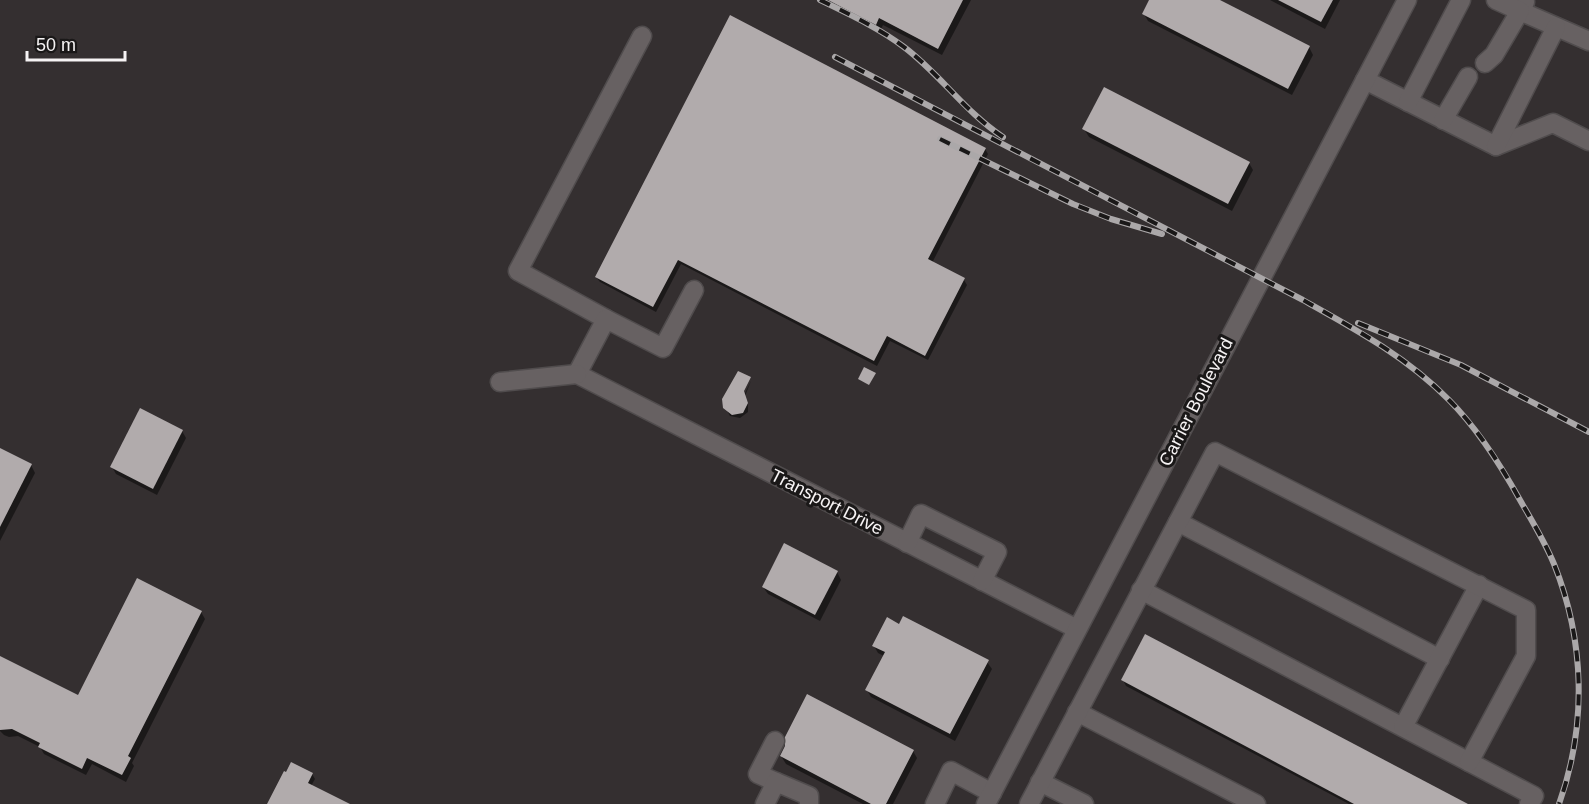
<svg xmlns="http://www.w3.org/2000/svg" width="1589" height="804" font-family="Helvetica,sans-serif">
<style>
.shadow{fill:#0007}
.building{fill:#b1abac}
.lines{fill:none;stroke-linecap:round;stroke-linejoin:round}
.minor-casing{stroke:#504c4d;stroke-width:21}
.minor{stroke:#676162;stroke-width:18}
.rail-casing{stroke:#aba8a9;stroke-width:6}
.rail{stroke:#1a1818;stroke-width:4;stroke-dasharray:11;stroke-linecap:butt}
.labels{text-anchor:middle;stroke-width:6;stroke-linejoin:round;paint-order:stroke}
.street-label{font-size:18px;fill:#f6f3f4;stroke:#1a1818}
</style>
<rect width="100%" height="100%" fill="#342f30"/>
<g class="shadow">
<polygon points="821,0 971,0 942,55 883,25 880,31"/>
<polygon points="1151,0 1217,0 1309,47 1313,55 1292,95 1148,21 1144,14"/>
<polygon points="1270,0 1340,0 1325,29"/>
<polygon points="1084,129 1249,163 1253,170 1232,211 1089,137"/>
<polygon points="985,149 988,154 932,263 964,280 967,285 928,360 890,341 877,366 681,264 656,312 600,282 596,277"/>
<polygon points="751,381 745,396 748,403 748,412 740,418 730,416 723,403 739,397 742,399"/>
<polygon points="182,431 186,438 157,495 116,474 112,467"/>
<polygon points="0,450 31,465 35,473 0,541"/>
<polygon points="837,572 841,580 820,621 768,594 763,587"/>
<polygon points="201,612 205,619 132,763 134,766 126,782 92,764 86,775 44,754 40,747 18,736 9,737 4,735 0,731 0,657 78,697"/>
<polygon points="874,646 987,662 992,669 955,741 871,697 867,690 884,656 878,653"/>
<polygon points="1123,680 1464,804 1349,804 1126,686"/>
<polygon points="913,751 917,758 893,804 863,804 786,764 781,756"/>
<polygon points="312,774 315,779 311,786 339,804 269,804"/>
</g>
<g class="building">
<polygon points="828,0 963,0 938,49 879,18 876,25"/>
<polygon points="1149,0 1220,0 1310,46 1288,89 1142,14"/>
<polygon points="1278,0 1333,0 1321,22"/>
<polygon points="730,15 986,148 928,259 965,278 925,356 887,336 874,361 678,260 653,307 595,277"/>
<polygon points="1104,87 1250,162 1228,204 1082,129"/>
<polygon points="864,367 876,373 869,385 858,379"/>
<polygon points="738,371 751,377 744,391 748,403 743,413 732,415 723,408 722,399"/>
<polygon points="140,408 183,430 153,489 110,467"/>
<polygon points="0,448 32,464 0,527"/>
<polygon points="784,543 838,571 815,615 762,587"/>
<polygon points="137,578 202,611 128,756 131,758 122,775 87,758 82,769 38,747 40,743 12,729 0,730 0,656 78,695"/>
<polygon points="903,616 989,660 950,734 865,690 885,652 872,646 887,617 899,624"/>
<polygon points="1145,634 1468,804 1354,804 1121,680"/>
<polygon points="807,694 914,750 886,804 871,804 780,756 785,746 785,737"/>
<polygon points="291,762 313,773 308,783 350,804 267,804 284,771 286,772"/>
</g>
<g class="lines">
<defs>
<g id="minor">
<polyline points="1525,2 1520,11 1589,41"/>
<polyline points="1485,63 1494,55 1520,11 1496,0"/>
<polyline points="1365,80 1496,146 1553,123 1589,141"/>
<polyline points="1408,102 1461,0"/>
<polyline points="1443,120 1468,77"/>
<polyline points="1496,146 1556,27"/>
<polyline points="606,319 518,271 642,36"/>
<polyline points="577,374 1077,629"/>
<polyline points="577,374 606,319 663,348 694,290"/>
<polyline points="500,382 577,374"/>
<polyline points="1178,522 1440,659"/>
<polyline points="907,543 921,514 997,552 982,581"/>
<polyline points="1141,590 1534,796 1529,804"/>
<polyline points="1077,712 1256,804"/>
<polyline points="1403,727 1479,585"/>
<polyline points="775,741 758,774 776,782"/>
<polyline points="1040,782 1084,804"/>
<polyline points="765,804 776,782 809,796 809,804"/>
<polyline points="935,804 951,771 992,793"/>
<polyline points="986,804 1407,0"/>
<polyline points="1029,804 1215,452 1526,610 1526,656 1469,762"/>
</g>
</defs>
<use href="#minor" class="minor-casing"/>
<use href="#minor" class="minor"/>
<defs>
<g id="rail">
<path d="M820,0C849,14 879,28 904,47C940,74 965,112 1003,137"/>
<path d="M835,57L1303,300C1355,329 1407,357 1449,400C1478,429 1500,464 1520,500C1532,521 1545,542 1554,564C1585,641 1587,726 1559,804"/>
<polyline points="940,139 1073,204 1111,219 1162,234"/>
<polyline points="1358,323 1461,365 1589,432"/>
</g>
</defs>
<use href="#rail" class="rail-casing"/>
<use href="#rail" class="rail"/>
</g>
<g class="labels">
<g class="street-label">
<text transform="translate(1196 402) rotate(-63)" y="6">Carrier Boulevard</text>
<text transform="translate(827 502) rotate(27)" y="6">Transport Drive</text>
</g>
</g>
<path d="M27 51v9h98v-9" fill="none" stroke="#f6f3f4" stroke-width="3"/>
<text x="36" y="51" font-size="18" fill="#f6f3f4" stroke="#1a1818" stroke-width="4.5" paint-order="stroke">50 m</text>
</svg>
